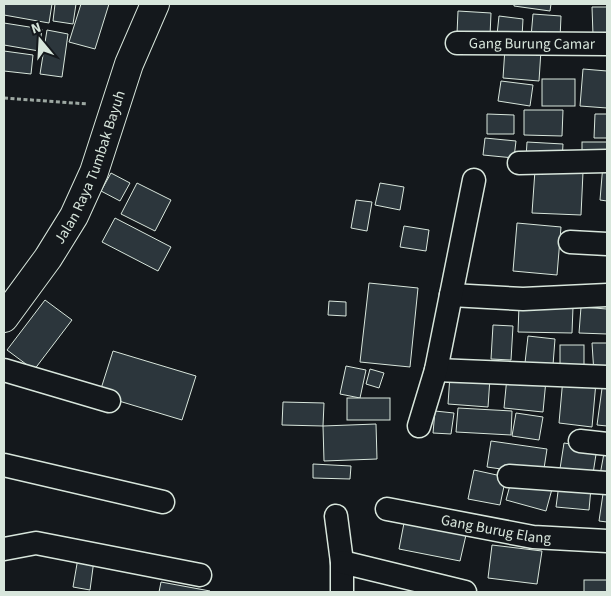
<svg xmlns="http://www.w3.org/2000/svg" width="611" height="596" font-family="'Source Sans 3',sans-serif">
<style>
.building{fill:#2c363c;stroke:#d8e6dc}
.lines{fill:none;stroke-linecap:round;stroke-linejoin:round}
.minor-casing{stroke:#d8e6dc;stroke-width:25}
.tertiary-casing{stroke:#d8e6dc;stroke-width:30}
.path{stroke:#9da8a2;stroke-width:3;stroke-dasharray:4 2.5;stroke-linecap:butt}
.minor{stroke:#14181c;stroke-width:22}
.tertiary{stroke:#14181c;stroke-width:28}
.labels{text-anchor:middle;stroke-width:4;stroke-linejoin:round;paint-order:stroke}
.street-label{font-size:15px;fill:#d8e6dc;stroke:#14181c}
</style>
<rect width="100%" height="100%" fill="#14181c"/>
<g class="building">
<polygon points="4,4 52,4 49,23 4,15"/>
<polygon points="55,4 76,4 73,24 53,21"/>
<polygon points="81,4 109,4 95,49 69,42"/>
<polygon points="514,4 551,4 550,11 514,6"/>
<polygon points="592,7 607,7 607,35 593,35"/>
<polygon points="458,11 491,13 490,36 457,34"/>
<polygon points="533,14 561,16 560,39 531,37"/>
<polygon points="499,16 523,19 522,37 497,35"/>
<polygon points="4,23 42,29 39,51 4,45"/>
<polygon points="47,30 68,34 62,77 40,74"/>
<polygon points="505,48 541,50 539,81 503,78"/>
<polygon points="4,51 33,55 31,74 4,71"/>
<polygon points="583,69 607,71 607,108 580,106"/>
<rect x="542" y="79" width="33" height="27"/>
<polygon points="501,81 533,85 530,106 498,101"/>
<polygon points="524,110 563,110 562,136 524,135"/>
<polygon points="487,114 514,115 514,134 487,134"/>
<polygon points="595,114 607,114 607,138 594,138"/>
<polygon points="485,138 516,141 514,158 483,155"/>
<polygon points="527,142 563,144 562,161 526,158"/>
<rect x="582" y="142" width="25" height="15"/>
<polygon points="603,164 607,164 607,201 600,200"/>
<polygon points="535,170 583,172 581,215 532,213"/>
<polygon points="111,173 130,183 120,201 101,191"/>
<polygon points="137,183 171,200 155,231 121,214"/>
<polygon points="380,183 404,187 400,210 375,205"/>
<polygon points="356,200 372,202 367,231 351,228"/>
<polygon points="115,218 171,247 158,271 102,242"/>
<polygon points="517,223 561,227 557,275 513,271"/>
<polygon points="404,226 429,230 426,251 400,247"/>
<polygon points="369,283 418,288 410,367 360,362"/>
<polygon points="45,300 72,320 34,370 7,350"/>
<polygon points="329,301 346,302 346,316 328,315"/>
<polygon points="519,306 573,307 572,333 518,332"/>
<polygon points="581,307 607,309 607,334 579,333"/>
<polygon points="493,325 513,326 511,360 491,359"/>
<polygon points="528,336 555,339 553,365 525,363"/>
<polygon points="592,343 607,343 607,374 594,374"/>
<rect x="560" y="345" width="24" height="21"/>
<polygon points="113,351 196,376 182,420 99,395"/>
<polygon points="346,366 366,370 360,398 340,394"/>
<polygon points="370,369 384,373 379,388 366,384"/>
<polygon points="450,375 490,378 488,407 448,404"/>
<polygon points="507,377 546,380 543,412 504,408"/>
<polygon points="563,378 596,382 592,427 559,423"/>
<polygon points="603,381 607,382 607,426 597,425"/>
<rect x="347" y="398" width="43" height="22"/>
<polygon points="283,402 324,403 323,426 282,425"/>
<polygon points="458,408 512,411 511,435 456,432"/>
<polygon points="435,411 454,413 451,434 433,433"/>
<polygon points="516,413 543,417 539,440 512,436"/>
<polygon points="376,424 377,459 324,461 323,426"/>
<polygon points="491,441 547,449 543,475 487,467"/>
<polygon points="564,443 597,448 592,480 559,475"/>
<polygon points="604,453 607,454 607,476 600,475"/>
<polygon points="313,464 351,466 350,479 313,478"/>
<polygon points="474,470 506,477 500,505 468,499"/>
<polygon points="512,478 552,489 546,511 506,500"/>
<polygon points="559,484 591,488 589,510 556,507"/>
<polygon points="604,487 607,487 607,522 599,521"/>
<polygon points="404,523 466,535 460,561 399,549"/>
<polygon points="492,545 542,551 537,584 488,578"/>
<polygon points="78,558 94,560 90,590 73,587"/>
<rect x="584" y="580" width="23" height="12"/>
<polygon points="161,582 210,591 210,592 159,592"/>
</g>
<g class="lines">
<defs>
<g id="minor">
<path id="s1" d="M457,43L607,44"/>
<polyline points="519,163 607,161"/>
<polyline points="570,242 607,244"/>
<polyline points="451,295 523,299 607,295"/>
<polyline points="4,370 109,401"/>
<polyline points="436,370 607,377"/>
<polyline points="419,426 436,370 474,180"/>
<polyline points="580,441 607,444"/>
<polyline points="4,465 163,502"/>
<polyline points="509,476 607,483"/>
<path id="s2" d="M387,509L533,537L607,541"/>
<polyline points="336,516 342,562 342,592"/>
<polyline points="4,549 36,543 200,575"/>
<polyline points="342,562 465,592"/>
</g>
<g id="tertiary">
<path id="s3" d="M4,318L48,258L74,216L94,172L129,64L155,4"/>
</g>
</defs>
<use href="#minor" class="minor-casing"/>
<use href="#tertiary" class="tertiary-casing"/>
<polyline class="path" points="4,98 88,104"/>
<use href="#minor" class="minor"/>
<use href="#tertiary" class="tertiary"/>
</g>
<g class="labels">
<g class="street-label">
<text dy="5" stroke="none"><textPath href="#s1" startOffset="75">Gang Burung Camar</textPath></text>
<text dy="5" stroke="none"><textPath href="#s3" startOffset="175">Jalan Raya Tumbak Bayuh</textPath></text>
<text dy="5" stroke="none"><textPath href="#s2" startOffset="111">Gang Burug Elang</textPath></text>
</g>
</g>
<rect width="611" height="596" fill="none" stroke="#d8e6dc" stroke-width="10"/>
<g transform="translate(40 40) rotate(342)" stroke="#14181c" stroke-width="4" paint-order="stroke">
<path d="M0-4L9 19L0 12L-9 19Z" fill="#d8e6dc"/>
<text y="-8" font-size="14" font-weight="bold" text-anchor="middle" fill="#d8e6dc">N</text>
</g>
</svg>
